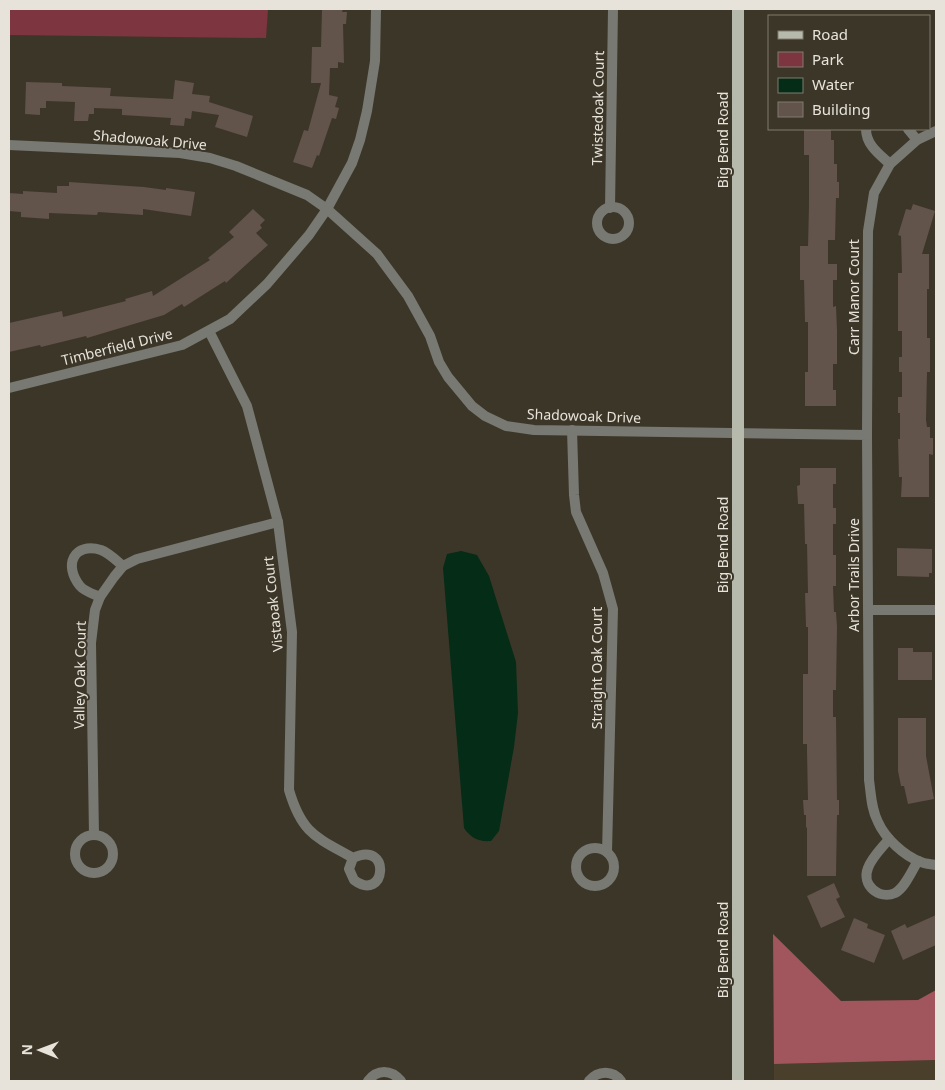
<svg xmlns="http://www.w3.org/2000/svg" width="945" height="1090" font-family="'Noto Sans',sans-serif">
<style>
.built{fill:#493f2b}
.green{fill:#7d363f}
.forest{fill:#a1555d}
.water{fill:#052c16}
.building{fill:#62534b}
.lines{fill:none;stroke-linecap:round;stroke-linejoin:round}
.street{stroke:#777972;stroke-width:10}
.primary{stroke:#b6baac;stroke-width:12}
.labels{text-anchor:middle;stroke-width:4;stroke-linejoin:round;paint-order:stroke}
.street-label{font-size:14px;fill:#e7e3da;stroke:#3c3628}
</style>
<rect width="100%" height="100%" fill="#3c3628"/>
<polygon class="built" points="936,1060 936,1081 774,1081 774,1064"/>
<polygon class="green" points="9,9 268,9 266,38 9,35"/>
<polygon class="forest" points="773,934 841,1001 918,1000 936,990 936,1060 774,1064"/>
<path class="water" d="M461,551L477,555L489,576L516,662L518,713L514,747L499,831L491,841C478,842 471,838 464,828L443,568L447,554Z"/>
<g class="building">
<polygon points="322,9 343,9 342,12 347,12 346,24 343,24 344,63 338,62 338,68 330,68 329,95 338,97 335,107 339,108 336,119 332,118 319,156 317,155 312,168 293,162 304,130 308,131 321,83 311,83 312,47 321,47"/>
<polygon points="175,80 194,83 192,94 210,96 209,102 253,116 247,137 215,127 219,115 192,111 191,119 185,118 184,126 170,125 171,118 122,115 122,109 94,108 94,114 89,114 88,121 74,121 75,102 46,101 46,108 40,108 40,115 25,114 26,82 62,83 62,86 111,88 110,96 173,99"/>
<polygon points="804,129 831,129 831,140 834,140 834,164 837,164 837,182 839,182 839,198 836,198 835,240 828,240 828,264 837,264 837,280 833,280 833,307 836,306 837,330 837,364 833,364 833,390 836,390 836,406 805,406 805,372 808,372 808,322 805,322 804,280 800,280 800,246 808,246 809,205 809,155 804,155"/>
<polygon points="69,182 144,187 166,190 166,188 195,192 191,216 143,209 143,215 98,212 97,215 49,213 49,219 21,217 21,212 9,211 9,193 23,194 23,191 57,193 57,186 69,186"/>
<polygon points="913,204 935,211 922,254 929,254 929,289 927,289 927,338 930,338 930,372 927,372 926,420 927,427 930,427 930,438 933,438 933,455 929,454 929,497 901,497 902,477 899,477 898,439 900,439 900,413 898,413 898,397 902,397 902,372 899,372 899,357 902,357 902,331 898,331 898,273 902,273 901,236 898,235 906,209 911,210"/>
<polygon points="253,209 265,220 260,225 262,228 256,233 268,245 226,283 225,281 184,307 182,304 164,315 87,338 86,336 41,347 40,345 9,352 9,323 62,311 63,317 126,301 125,299 152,291 153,296 210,260 208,258 234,237 229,232"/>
<polygon points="800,468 836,468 836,484 833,484 833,508 836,508 836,524 833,524 833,555 836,555 836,586 833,586 834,612 836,612 837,627 836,690 833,690 833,717 836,717 837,800 839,800 839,815 837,815 836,876 807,876 807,828 806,827 806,815 804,815 803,800 808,800 807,752 807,744 803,744 803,674 808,674 808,627 806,627 805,593 808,593 807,544 805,544 804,504 798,504 797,486 800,485"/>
<polygon points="897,548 932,549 932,573 929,573 929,577 897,576"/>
<polygon points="898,648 913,648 913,652 932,652 932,680 898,680"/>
<polygon points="898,718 926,718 926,756 934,799 908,804 904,786 901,786 898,771"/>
<polygon points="834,883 840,897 836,899 845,917 821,928 807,896"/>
<polygon points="936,915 936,945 903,960 891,931 905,924 907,928"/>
<polygon points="854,918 868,924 867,928 885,935 874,963 841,950"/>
</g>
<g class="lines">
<g class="street">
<path d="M866,129C866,145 879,154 890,164"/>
<polyline points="908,129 917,140"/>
<path d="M9,145L180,153L210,158L236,166L307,195L327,209L377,254L408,296L430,336L439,362L448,377L472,406L485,416L506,426L534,430L867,435L869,780C871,793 871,809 878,822C885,838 904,856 921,862C925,864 931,864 936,865"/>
<circle cx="613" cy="223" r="16"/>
<polyline points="610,208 613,9"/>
<path d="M209,331L247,406L278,522L292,632L289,790C302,834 316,837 353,858C392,839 386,904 354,880L349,869L353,858"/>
<polyline points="9,388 182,345 230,319 267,284 309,235 327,209 352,163 360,140 367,111 375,61 376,9"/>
<polyline points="572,430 574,495 576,512 603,573 613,609 607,852"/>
<polyline points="867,435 868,231 874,193 890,164 917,140 936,131"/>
<path d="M100,597C93,594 84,591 80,586C63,565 74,542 101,550C109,553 117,561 123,566"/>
<polyline points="868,610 936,610"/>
<polyline points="94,835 91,643 95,610 100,597 114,577 123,566 137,559 278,522"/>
<circle cx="94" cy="854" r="19"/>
<path d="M889,839C882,848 872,857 868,868C861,885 879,900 895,893C905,888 912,870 918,861"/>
<circle cx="595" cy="867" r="19"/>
<path d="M368,1081C377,1069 391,1069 401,1081"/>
<path d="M589,1081C598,1070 613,1070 621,1081"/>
</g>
<polyline class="primary" points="738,1081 738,9"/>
</g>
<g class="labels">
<g class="street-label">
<text transform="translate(598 108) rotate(-89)" y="5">Twistedoak Court</text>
<text transform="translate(150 140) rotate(5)" y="5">Shadowoak Drive</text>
<text transform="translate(723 140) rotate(-90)" y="5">Big Bend Road</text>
<text transform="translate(854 297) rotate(-90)" y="5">Carr Manor Court</text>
<text transform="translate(117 347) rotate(-14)" y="5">Timberfield Drive</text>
<text transform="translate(584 416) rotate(2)" y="5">Shadowoak Drive</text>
<text transform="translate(723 545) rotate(-90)" y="5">Big Bend Road</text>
<text transform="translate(854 575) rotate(-90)" y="5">Arbor Trails Drive</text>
<text transform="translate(273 604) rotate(-96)" y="5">Vistaoak Court</text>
<text transform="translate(597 668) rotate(-90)" y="5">Straight Oak Court</text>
<text transform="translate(80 675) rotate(-89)" y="5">Valley Oak Court</text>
<text transform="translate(723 950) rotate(-90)" y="5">Big Bend Road</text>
</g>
</g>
<rect width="945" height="1090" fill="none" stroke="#e7e3da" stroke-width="20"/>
<rect x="768" y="15" width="162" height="115" fill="#3c3628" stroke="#807b6f"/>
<rect x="778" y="31" width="25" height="8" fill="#b6baac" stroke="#807b6f"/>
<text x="812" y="40" font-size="15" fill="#e7e3da">Road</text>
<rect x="778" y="52" width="25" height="15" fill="#7d363f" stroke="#807b6f"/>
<text x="812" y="65" font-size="15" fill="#e7e3da">Park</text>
<rect x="778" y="78" width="25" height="15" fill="#052c16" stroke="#807b6f"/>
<text x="812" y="90" font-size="15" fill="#e7e3da">Water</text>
<rect x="778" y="102" width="25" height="15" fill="#62534b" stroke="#807b6f"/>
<text x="812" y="115" font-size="15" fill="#e7e3da">Building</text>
<g transform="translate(40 1050) rotate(271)" stroke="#3c3628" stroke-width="4" paint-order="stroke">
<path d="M0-4L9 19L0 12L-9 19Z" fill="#e7e3da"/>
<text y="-8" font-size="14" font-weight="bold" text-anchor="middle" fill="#e7e3da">N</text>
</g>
</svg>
